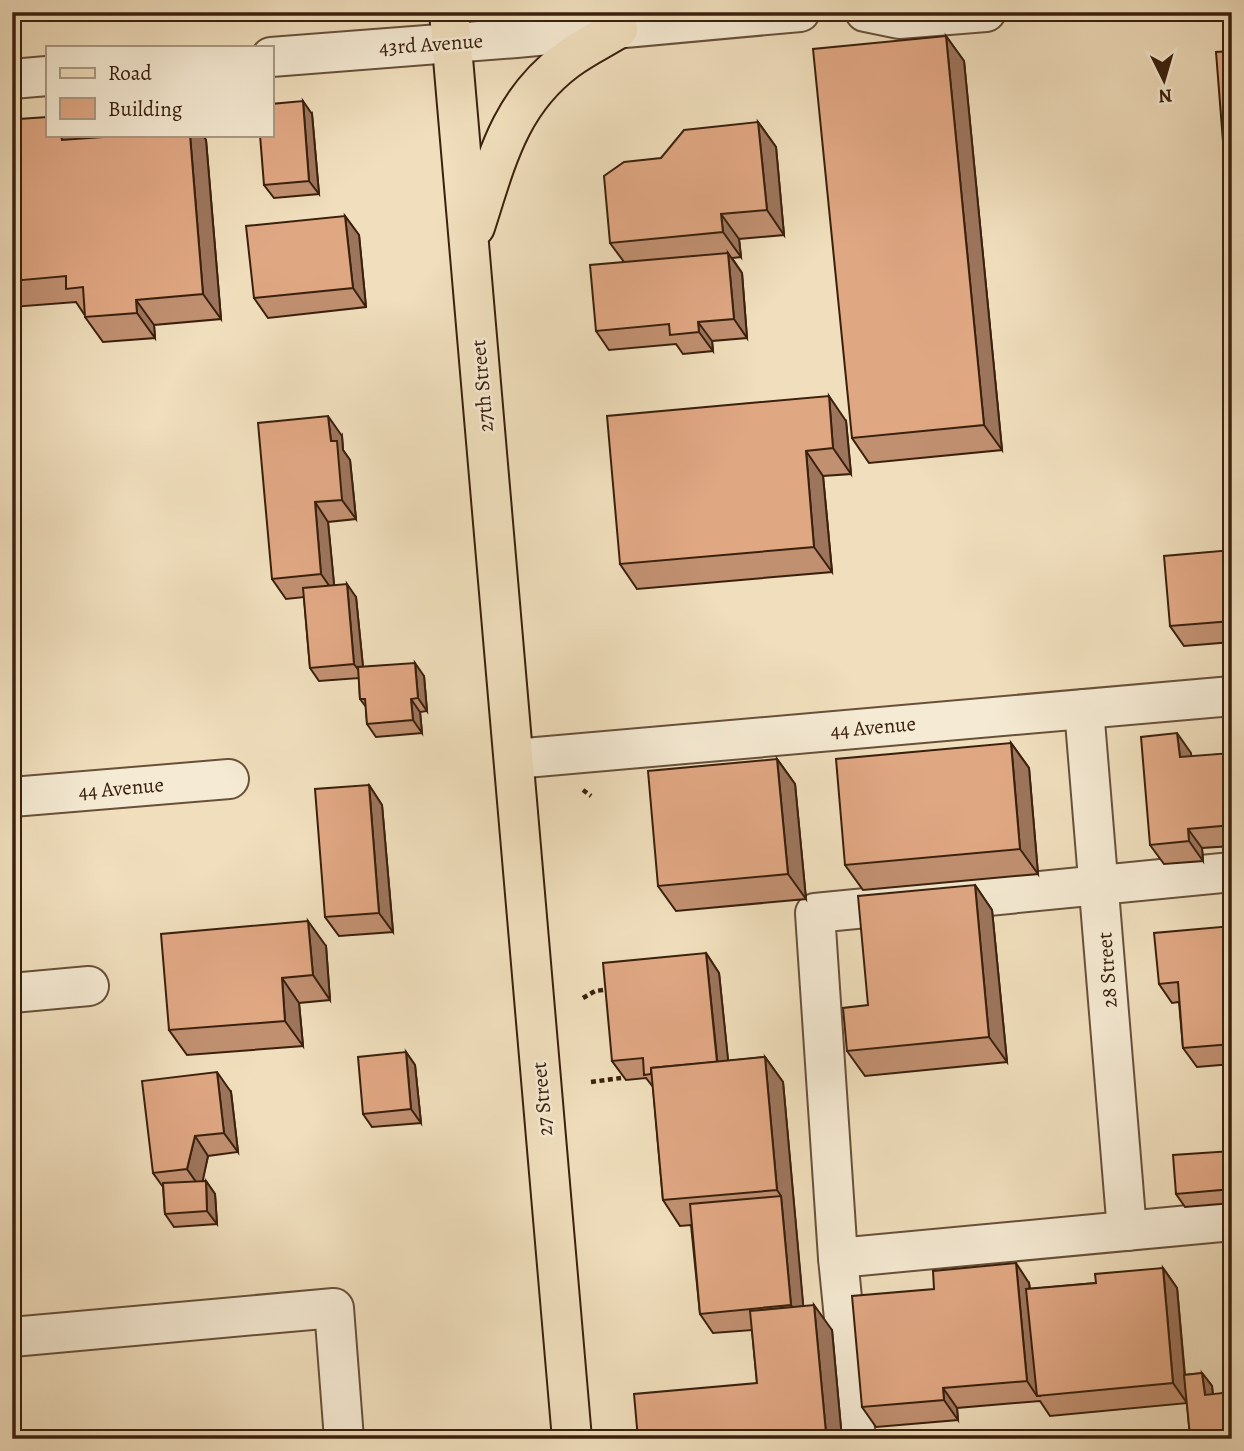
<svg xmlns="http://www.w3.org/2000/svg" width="1244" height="1451" font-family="Alegreya,serif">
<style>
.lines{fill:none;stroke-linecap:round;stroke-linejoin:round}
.minor-casing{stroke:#685039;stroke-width:42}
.major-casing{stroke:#3a200d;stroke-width:42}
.path{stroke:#3a200d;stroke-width:4.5;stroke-dasharray:5 3.5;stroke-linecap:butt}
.minor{stroke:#f5ead3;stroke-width:38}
.major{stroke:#f0debc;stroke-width:38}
.wall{fill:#c19071;stroke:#3a200d;stroke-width:2}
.shaded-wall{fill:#9d755c;stroke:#3a200d;stroke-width:2}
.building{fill:#e0a783;stroke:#3a200d;stroke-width:2}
.labels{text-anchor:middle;stroke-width:5;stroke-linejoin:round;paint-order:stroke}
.street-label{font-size:21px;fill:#3a200d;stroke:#f5ead3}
</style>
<rect width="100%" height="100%" fill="#f0debc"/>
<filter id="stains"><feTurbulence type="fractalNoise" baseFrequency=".00286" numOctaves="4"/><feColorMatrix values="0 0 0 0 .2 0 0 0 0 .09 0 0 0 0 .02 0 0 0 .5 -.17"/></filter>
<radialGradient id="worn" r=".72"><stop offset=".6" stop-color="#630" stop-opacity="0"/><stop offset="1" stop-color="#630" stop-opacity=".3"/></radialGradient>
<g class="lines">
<defs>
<g id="minor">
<polyline points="865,12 899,19 986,12"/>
<polyline points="271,57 516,38 800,12"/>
<polyline points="12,79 47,76"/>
<polyline points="1084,709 1127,1231"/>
<polyline points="514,759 1232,696"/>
<polyline points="12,797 229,779"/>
<polyline points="12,993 89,986"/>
<polyline points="838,1258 1232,1221"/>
<polyline points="12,1337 334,1308 344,1439"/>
<polyline points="856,1439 838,1258 815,913 1232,872"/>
</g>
<g id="major">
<polyline points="449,12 572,1439"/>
<path d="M475,227C496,162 509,103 567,60C583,48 602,39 618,29"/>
</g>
</defs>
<use href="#minor" class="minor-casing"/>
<use href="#major" class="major-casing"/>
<g class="path">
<polyline points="583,790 591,796"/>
<polyline points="583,998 595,991 611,989"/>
<polyline points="591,1082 621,1078"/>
</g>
<use href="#minor" class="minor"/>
<use href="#major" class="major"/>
</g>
<g class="wall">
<polygon points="946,36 964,61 1002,450 869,463 852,438"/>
<polygon points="312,114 319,194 274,198 264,185"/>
<polygon points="758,122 776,147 784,235 739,239 741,257 732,258 742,273 747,338 712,341 713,351 683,354 676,344 609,350 596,331 624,262 610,243 661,158"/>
<polygon points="116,135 203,135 206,140 221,319 154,325 155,338 103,342 85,317 85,314 84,314 76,302 12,307 12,149 76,139 116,136"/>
<polygon points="345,216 359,235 366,307 268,318 254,298"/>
<polygon points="846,421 851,474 823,476 832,572 637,589 620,564"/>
<polygon points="342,436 343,450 350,460 356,519 328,522 334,585 356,597 363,667 424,676 427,711 420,712 422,733 376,737 367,724 366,707 360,699 359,678 319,681 310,668 304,597 286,599 272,579"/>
<polygon points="1232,550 1232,642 1184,646 1170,626"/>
<polygon points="1011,743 1029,768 1038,874 863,890 845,865"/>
<polygon points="1191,753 1191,757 1232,753 1232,846 1202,848 1203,861 1164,864 1150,845"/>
<polygon points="777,759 795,784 806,899 676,911 658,886"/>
<polygon points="369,785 382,805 393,932 339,936 325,917"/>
<polygon points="975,885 992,910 1007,1062 865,1076 847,1051 868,1005"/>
<polygon points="1232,926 1232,1064 1197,1067 1183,1048 1179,1002 1172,1003 1159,984"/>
<polygon points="326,946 330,1000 299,1003 303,1046 187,1055 169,1030"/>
<polygon points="706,953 719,973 728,1061 765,1057 783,1082 803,1306 832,1330 842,1439 638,1439 757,1383 752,1330 713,1333 700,1314 691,1225 680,1226 663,1200 653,1087 646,1078 626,1080 612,1061"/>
<polygon points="406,1052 415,1065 421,1123 372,1127 363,1114"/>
<polygon points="231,1092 238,1152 208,1156 202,1181 206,1181 215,1194 217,1224 174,1227 165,1214 163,1187 153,1173"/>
<polygon points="1232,1151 1232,1203 1185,1207 1176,1194"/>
<polygon points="1163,1268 1177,1288 1185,1375 1202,1373 1212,1386 1213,1395 1232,1392 1232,1439 1192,1439 1190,1436 1187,1403 1050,1416 1040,1401 957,1408 958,1420 876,1427 862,1407 1029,1283 1030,1289 1096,1283"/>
</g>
<g class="shaded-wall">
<polygon points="946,36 964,61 1002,450 984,425"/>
<polygon points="303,101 312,114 319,194 309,181"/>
<polygon points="758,122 776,147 784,235 767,210"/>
<polygon points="61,135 73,135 77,141 62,140"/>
<polygon points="190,135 203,135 206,140 221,319 203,294"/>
<polygon points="721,214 739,239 741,257 723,232"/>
<polygon points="345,216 359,235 366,307 353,288"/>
<polygon points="728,253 742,273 747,338 734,319"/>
<polygon points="136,300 154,325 155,338 137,313"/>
<polygon points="698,322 712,341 713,351 699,332"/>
<polygon points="829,396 846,421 851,474 833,448"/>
<polygon points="328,416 342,436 343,450 350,460 356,519 342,500 331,441"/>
<polygon points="806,451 823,476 832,572 814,547"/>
<polygon points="315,502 328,522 335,594 321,574"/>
<polygon points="347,584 356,597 364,677 354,664"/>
<polygon points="415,663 424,676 427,711 418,698"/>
<polygon points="411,699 420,712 422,733 413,720"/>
<polygon points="1177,733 1191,753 1193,777 1180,757"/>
<polygon points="1011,743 1029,768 1038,874 1020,849"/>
<polygon points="777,759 795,784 806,899 788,874"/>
<polygon points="369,785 382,805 393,932 379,913"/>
<polygon points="1188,829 1202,848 1203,861 1189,841"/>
<polygon points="975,885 992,910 1007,1062 989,1037"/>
<polygon points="308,921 326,946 330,1000 313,975"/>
<polygon points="706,953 719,973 731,1088 718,1068"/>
<polygon points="282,978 299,1003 303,1046 285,1021"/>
<polygon points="406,1052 415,1065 421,1123 411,1109"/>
<polygon points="765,1057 783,1082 805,1325 791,1305 781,1196 777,1190"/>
<polygon points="217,1072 231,1092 238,1152 224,1133"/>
<polygon points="195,1136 208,1156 201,1189 187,1169"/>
<polygon points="206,1181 215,1194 217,1224 207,1211"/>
<polygon points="1016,1263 1029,1283 1040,1396 1037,1396 1027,1381"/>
<polygon points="1163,1268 1177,1288 1187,1403 1173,1383"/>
<polygon points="814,1305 832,1330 842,1439 830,1439 826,1433"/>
<polygon points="1202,1373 1212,1386 1214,1409 1205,1395"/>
<polygon points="943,1388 957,1408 958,1420 944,1400"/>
</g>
<g class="building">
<polygon points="946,36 984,425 852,438 813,49"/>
<polygon points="1232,51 1232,257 1216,52"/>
<polygon points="303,101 309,181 264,185 260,135 271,135 271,104"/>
<polygon points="47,117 47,135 61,135 62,140 116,136 116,135 190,135 203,294 136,300 137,313 85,317 83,287 66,289 66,276 12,281 12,149 21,148 19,119"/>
<polygon points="758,122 767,210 721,214 723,232 610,243 604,176 624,162 661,158 684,130"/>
<polygon points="345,216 353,288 254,298 246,226"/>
<polygon points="728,253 734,319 698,322 699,332 670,335 669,324 596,331 590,265"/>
<polygon points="829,396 833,448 806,451 814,547 620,564 607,416"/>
<polygon points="328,416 331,441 337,441 342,500 315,502 321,574 272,579 258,423"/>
<polygon points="1232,550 1232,621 1170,626 1164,556"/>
<polygon points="347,584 354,664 310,668 303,588"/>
<polygon points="415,663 418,698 411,699 413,720 367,724 365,699 360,699 358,667"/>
<polygon points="1177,733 1180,757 1232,753 1232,825 1188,829 1189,841 1150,845 1141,737"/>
<polygon points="1011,743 1020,849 845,865 836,759"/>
<polygon points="777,759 788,874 658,886 648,771"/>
<polygon points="369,785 379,913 325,917 315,789"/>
<polygon points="975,885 989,1037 847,1051 843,1008 868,1005 858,896"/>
<polygon points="308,921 313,975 282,978 285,1021 169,1030 161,934"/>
<polygon points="1232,926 1232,1044 1183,1048 1178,982 1159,984 1154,933"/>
<polygon points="706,953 717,1062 651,1068 651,1074 644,1075 643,1058 612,1061 603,963"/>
<polygon points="406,1052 411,1109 363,1114 358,1057"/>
<polygon points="765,1057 777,1190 663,1200 651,1068"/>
<polygon points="217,1072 224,1133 195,1136 187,1169 153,1173 142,1081"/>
<polygon points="1232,1151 1232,1189 1176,1194 1173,1155"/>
<polygon points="206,1181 207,1211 165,1214 163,1183"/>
<polygon points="781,1196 791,1305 700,1314 690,1204"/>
<polygon points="1016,1263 1027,1381 943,1388 944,1400 862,1407 852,1296 934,1289 933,1271"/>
<polygon points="1163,1268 1173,1383 1037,1396 1026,1289 1096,1283 1095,1274"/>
<polygon points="814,1305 826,1433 759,1439 638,1439 634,1394 757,1383 750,1311"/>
<polygon points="1202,1373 1205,1395 1232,1392 1232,1431 1190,1436 1184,1375"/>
</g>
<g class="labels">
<g class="street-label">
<text transform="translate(431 44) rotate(-4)" y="7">43rd Avenue</text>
<text transform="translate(482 386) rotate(-95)" y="7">27th Street</text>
<text transform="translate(873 727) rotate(-5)" y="7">44 Avenue</text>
<text transform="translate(121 788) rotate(-5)" y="7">44 Avenue</text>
<text transform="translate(1107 970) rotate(-94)" y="7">28 Street</text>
<text transform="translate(542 1099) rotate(-95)" y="7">27 Street</text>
</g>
</g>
<rect width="1244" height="1451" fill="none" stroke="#f0debc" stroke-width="42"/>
<rect x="14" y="14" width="1216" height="1423" fill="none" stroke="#3a200d" stroke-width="3.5"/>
<rect x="21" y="21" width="1202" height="1409" fill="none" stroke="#3a200d" stroke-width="2"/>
<rect x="46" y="46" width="228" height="91" fill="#f5ead3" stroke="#aa9984" stroke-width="2"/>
<rect x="60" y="68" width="35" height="10" fill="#f0debc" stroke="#aa9984" stroke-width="2"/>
<text x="108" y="80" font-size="21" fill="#3a200d">Road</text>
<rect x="60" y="98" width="35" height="21" fill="#e0a783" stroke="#aa9984" stroke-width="2"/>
<text x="108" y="116" font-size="21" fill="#3a200d">Building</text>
<g transform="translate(1164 80) rotate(175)" stroke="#f5ead3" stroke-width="5" paint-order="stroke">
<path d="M0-5L12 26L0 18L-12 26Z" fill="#3a200d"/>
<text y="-10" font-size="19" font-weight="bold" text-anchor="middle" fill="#3a200d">N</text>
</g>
<rect width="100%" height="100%" filter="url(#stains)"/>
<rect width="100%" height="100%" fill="url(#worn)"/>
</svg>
